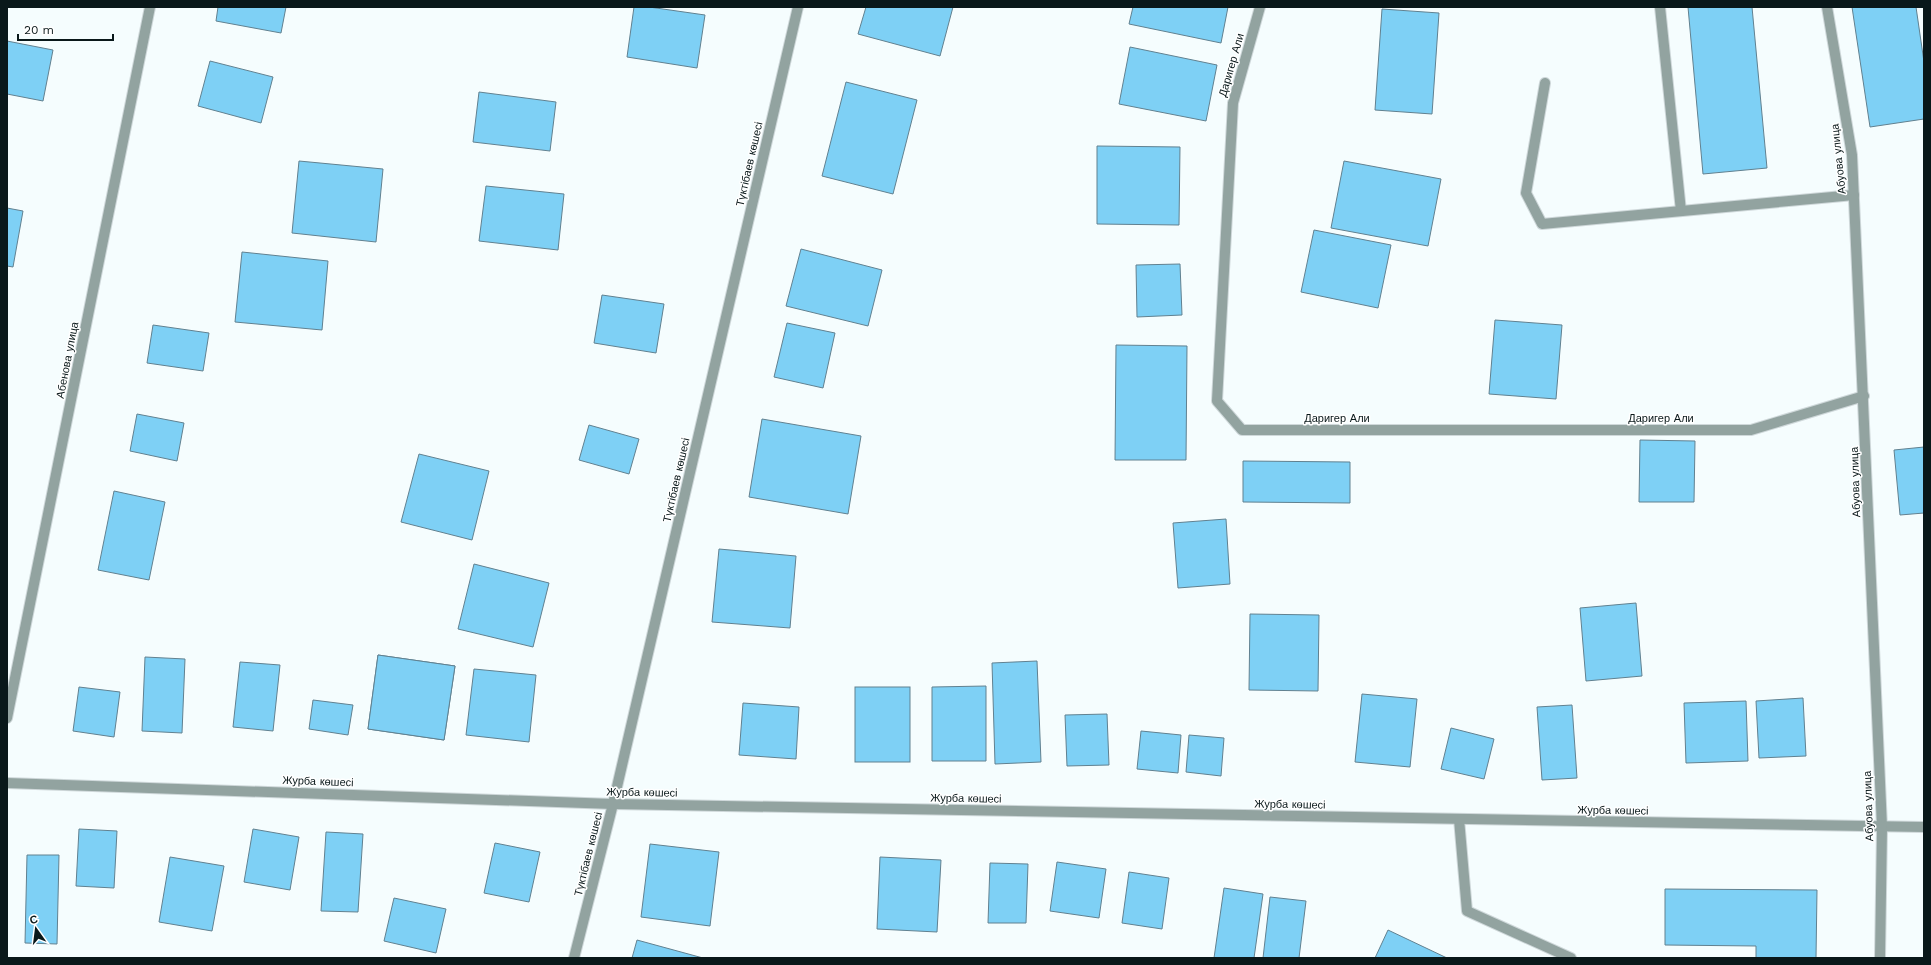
<svg xmlns="http://www.w3.org/2000/svg" width="1931" height="965" font-family="'Work Sans',sans-serif">
<style>
.building{fill:#7ed0f5;stroke:#618190}
.lines{fill:none;stroke-linecap:round;stroke-linejoin:round}
.service-casing{stroke:#cfd8da;stroke-width:12}
.minor-casing{stroke:#cfd8da;stroke-width:12}
.tertiary-casing{stroke:#cfd8da;stroke-width:12}
.service{stroke:#92a3a0;stroke-width:10}
.minor{stroke:#92a3a0;stroke-width:10}
.tertiary{stroke:#92a3a0;stroke-width:10}
.labels{text-anchor:middle;stroke-width:3;stroke-linejoin:round;paint-order:stroke}
.street-label{font-size:11px;fill:#09181a;stroke:#fff}
</style>
<rect width="100%" height="100%" fill="#f5fdfe"/>
<g class="building">
<polygon points="218,7 286,7 281,33 216,21"/>
<polygon points="634,7 649,7 705,15 697,68 627,57"/>
<polygon points="866,7 953,7 940,56 858,34"/>
<polygon points="1133,7 1228,7 1221,43 1129,24"/>
<polygon points="1688,7 1752,7 1767,168 1703,174"/>
<polygon points="1852,7 1916,7 1924,62 1924,119 1870,127"/>
<polygon points="1382,9 1439,13 1432,114 1375,110"/>
<polygon points="7,41 53,50 43,101 7,94"/>
<polygon points="1130,47 1217,65 1206,121 1119,104"/>
<polygon points="210,61 273,77 261,123 198,106"/>
<polygon points="846,82 917,100 893,194 822,176"/>
<polygon points="479,92 556,102 550,151 473,142"/>
<polygon points="1097,146 1180,147 1179,225 1097,224"/>
<polygon points="299,161 383,169 376,242 292,233"/>
<polygon points="1344,161 1441,179 1428,246 1331,228"/>
<polygon points="486,186 564,194 558,250 479,241"/>
<polygon points="7,208 23,211 13,267 7,266"/>
<polygon points="1314,230 1391,245 1378,308 1301,292"/>
<polygon points="801,249 882,270 868,326 786,306"/>
<polygon points="242,252 328,261 322,330 235,322"/>
<polygon points="1180,264 1182,315 1137,317 1136,265"/>
<polygon points="602,295 664,304 656,353 594,343"/>
<polygon points="1495,320 1562,325 1556,399 1489,394"/>
<polygon points="787,323 835,333 823,388 774,377"/>
<polygon points="153,325 209,333 203,371 147,363"/>
<polygon points="1116,345 1187,346 1186,460 1115,460"/>
<polygon points="137,414 184,423 177,461 130,451"/>
<polygon points="762,419 861,436 848,514 749,497"/>
<polygon points="589,425 639,439 629,474 579,460"/>
<polygon points="1640,440 1695,441 1694,502 1639,502"/>
<polygon points="1924,447 1924,513 1900,515 1894,450"/>
<polygon points="419,454 489,471 472,540 401,522"/>
<polygon points="1243,461 1350,462 1350,503 1243,502"/>
<polygon points="114,491 165,502 149,580 98,570"/>
<polygon points="1226,519 1230,584 1178,588 1173,523"/>
<polygon points="719,549 796,556 790,628 712,622"/>
<polygon points="474,564 549,583 533,647 458,629"/>
<polygon points="1636,603 1642,676 1586,681 1580,608"/>
<polygon points="1250,614 1319,615 1318,691 1249,690"/>
<polygon points="378,655 455,666 444,740 368,729"/>
<polygon points="378,655 455,666 444,740 368,729"/>
<polygon points="145,657 185,659 182,733 142,731"/>
<polygon points="1037,661 1041,762 995,764 992,663"/>
<polygon points="240,662 280,665 273,731 233,727"/>
<polygon points="474,669 536,675 529,742 466,735"/>
<polygon points="986,686 986,761 932,761 932,687"/>
<polygon points="79,687 120,692 114,737 73,731"/>
<rect x="855" y="687" width="55" height="75"/>
<polygon points="1362,694 1417,699 1410,767 1355,762"/>
<polygon points="1803,698 1806,756 1759,758 1756,701"/>
<polygon points="313,700 353,705 348,735 309,729"/>
<polygon points="1746,701 1748,761 1686,763 1684,703"/>
<polygon points="743,703 799,707 796,759 739,755"/>
<polygon points="1572,705 1577,778 1542,780 1537,707"/>
<polygon points="1107,714 1109,765 1067,766 1065,715"/>
<polygon points="1451,728 1494,739 1484,779 1441,769"/>
<polygon points="1141,731 1181,735 1178,773 1137,769"/>
<polygon points="1189,735 1224,738 1221,776 1186,772"/>
<polygon points="79,829 117,831 114,888 76,886"/>
<polygon points="253,829 299,837 290,890 244,882"/>
<polygon points="326,832 363,834 358,912 321,911"/>
<polygon points="495,843 540,852 529,902 484,893"/>
<polygon points="650,844 719,852 710,926 641,917"/>
<polygon points="27,855 59,855 57,944 25,943"/>
<polygon points="170,857 224,866 212,931 159,922"/>
<polygon points="880,857 941,860 937,932 877,929"/>
<polygon points="1057,862 1106,869 1099,918 1050,911"/>
<polygon points="990,863 1028,864 1026,923 988,923"/>
<polygon points="1129,872 1169,878 1162,929 1122,923"/>
<polygon points="1224,888 1263,894 1254,958 1214,958"/>
<polygon points="1665,889 1817,890 1816,958 1756,958 1756,946 1665,945"/>
<polygon points="1270,897 1306,901 1299,958 1263,958"/>
<polygon points="394,898 446,909 436,953 384,941"/>
<polygon points="1388,930 1447,958 1375,958"/>
<polygon points="637,940 703,958 632,958"/>
</g>
<g class="lines">
<defs>
<g id="service">
<polyline points="1660,7 1681,211"/>
<polyline points="1545,83 1526,193 1542,224 1854,195"/>
<polyline points="1459,819 1467,911 1571,958"/>
</g>
<g id="minor">
<polyline points="1260,7 1233,103 1217,401 1242,430 1751,430 1864,396"/>
<polyline points="1827,7 1852,155 1882,827"/>
<polyline points="7,718 150,7"/>
<polyline points="574,958 613,804 798,7"/>
</g>
<g id="tertiary">
<polyline points="7,783 613,804 1924,827"/>
<polyline points="1880,958 1882,827"/>
</g>
</defs>
<use href="#service" class="service-casing"/>
<use href="#minor" class="minor-casing"/>
<use href="#tertiary" class="tertiary-casing"/>
<use href="#service" class="service"/>
<use href="#minor" class="minor"/>
<use href="#tertiary" class="tertiary"/>
</g>
<g class="labels">
<g class="street-label">
<text transform="translate(1231 65) rotate(-74)" y="4">Даригер Али</text>
<text transform="translate(1838 159) rotate(-96)" y="4">Абуова улица</text>
<text transform="translate(749 164) rotate(-77)" y="4">Түктібаев көшесі</text>
<text transform="translate(67 360) rotate(-79)" y="4">Абенова улица</text>
<text x="1337" y="422">Даригер Али</text>
<text x="1661" y="422">Даригер Али</text>
<text transform="translate(676 480) rotate(-77)" y="4">Түктібаев көшесі</text>
<text transform="translate(1855 482) rotate(-92)" y="4">Абуова улица</text>
<text transform="translate(318 781) rotate(2)" y="4">Журба көшесі</text>
<text transform="translate(642 792) rotate(1)" y="4">Журба көшесі</text>
<text transform="translate(966 798) rotate(1)" y="4">Журба көшесі</text>
<text transform="translate(1290 804) rotate(1)" y="4">Журба көшесі</text>
<text transform="translate(1868 806) rotate(-92)" y="4">Абуова улица</text>
<text transform="translate(1613 810) rotate(1)" y="4">Журба көшесі</text>
<text transform="translate(588 854) rotate(-76)" y="4">Түктібаев көшесі</text>
</g>
</g>
<rect width="1931" height="965" fill="none" stroke="#09181a" stroke-width="16"/>
<g transform="translate(36 929) rotate(346)" stroke="#ffffff" stroke-width="3" paint-order="stroke">
<path d="M0-3L7 15L0 10L-7 15Z" fill="#09181a"/>
<text y="-6" font-size="11" font-weight="bold" text-anchor="middle" fill="#09181a">С</text>
</g>
<path d="M18 34v6h95v-6" fill="none" stroke="#09181a" stroke-width="2"/>
<text x="24" y="34" font-size="12" fill="#09181a" stroke="#ffffff" stroke-width="3" paint-order="stroke">20 m</text>
</svg>
